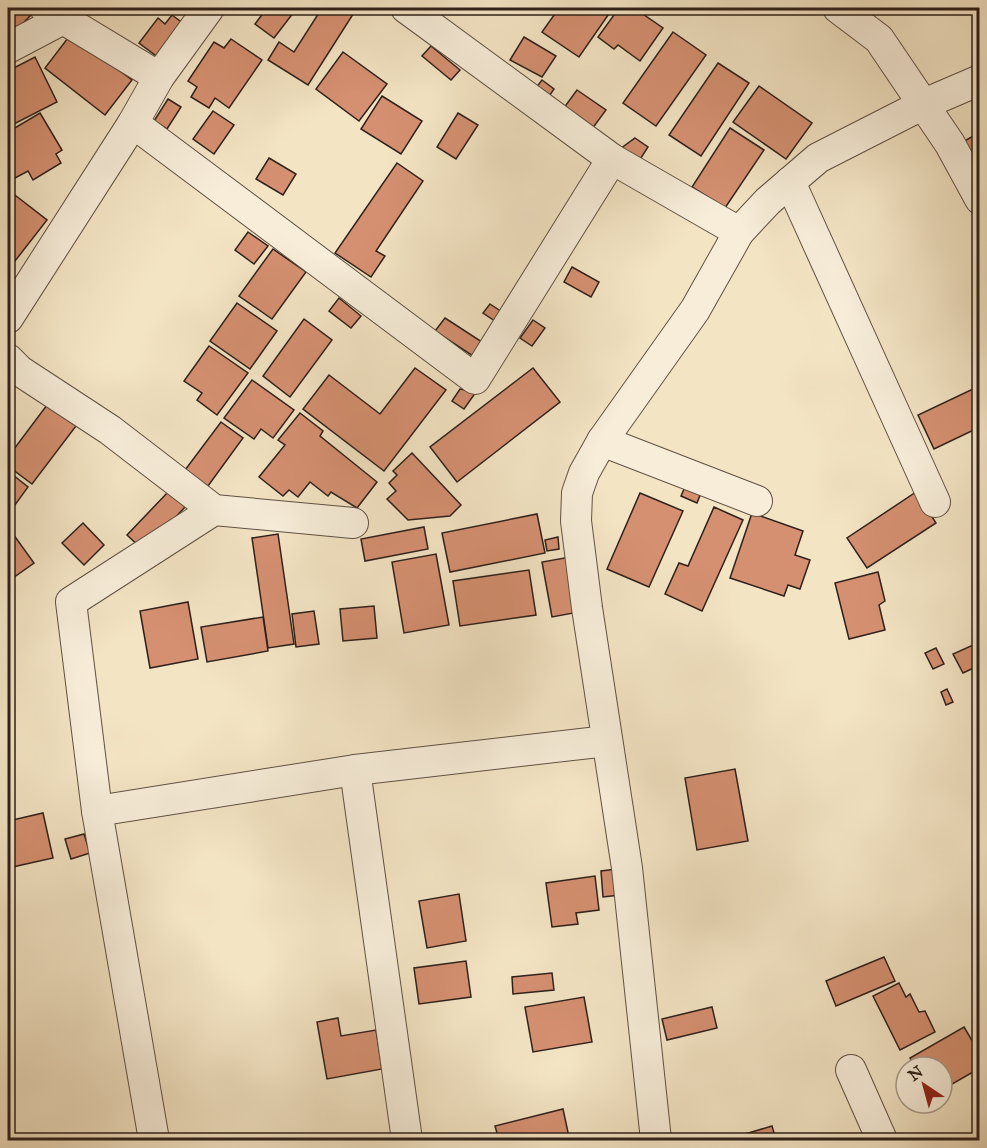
<svg xmlns="http://www.w3.org/2000/svg" width="987" height="1148" font-family="'IM FELL Great Primer',serif">
<style>
.building{fill:#d59071;stroke:#2e201a;stroke-width:1.5}
.lines{fill:none;stroke-linecap:round;stroke-linejoin:round}
.street-casing{stroke:#5f5144;stroke-width:32}
.street{stroke:#f7edd9;stroke-width:30}
</style>
<rect width="100%" height="100%" fill="#f3e4c4"/>
<filter id="stains"><feTurbulence type="fractalNoise" baseFrequency=".00333" numOctaves="4"/><feColorMatrix values="0 0 0 0 .2 0 0 0 0 .09 0 0 0 0 .02 0 0 0 .5 -.17"/></filter>
<radialGradient id="worn" r=".72"><stop offset=".6" stop-color="#630" stop-opacity="0"/><stop offset="1" stop-color="#630" stop-opacity=".3"/></radialGradient>
<g class="building">
<polygon points="17,8 27,8 33,13 17,29 8,17"/>
<polygon points="267,8 297,8 274,38 255,24"/>
<polygon points="322,8 357,8 308,85 268,60 279,42 294,52"/>
<polygon points="559,8 613,8 579,57 542,32"/>
<polygon points="619,8 634,8 663,28 640,61 618,45 614,49 598,37"/>
<polygon points="172,15 188,27 163,61 139,43 158,18 165,24"/>
<polygon points="673,32 706,55 656,126 623,103"/>
<polygon points="71,34 132,80 105,115 45,68"/>
<polygon points="524,37 556,56 542,77 510,60"/>
<polygon points="231,39 262,60 229,108 215,98 209,108 191,97 197,87 188,81 214,42 224,48"/>
<polygon points="431,46 460,70 451,80 422,56"/>
<polygon points="343,52 387,84 359,121 316,89"/>
<polygon points="35,57 57,102 8,127 8,71"/>
<polygon points="718,63 749,83 701,156 669,135"/>
<polygon points="542,80 554,89 548,98 535,89"/>
<polygon points="759,86 812,123 786,159 733,122"/>
<polygon points="577,90 606,110 592,129 563,109"/>
<polygon points="382,96 422,121 401,154 361,129"/>
<polygon points="168,99 181,107 167,129 154,121"/>
<polygon points="213,111 234,125 214,154 193,139"/>
<polygon points="40,113 62,150 56,154 61,163 33,180 28,171 15,178 8,166 8,132"/>
<polygon points="458,113 478,125 456,159 437,147"/>
<polygon points="730,128 764,150 725,208 692,187"/>
<polygon points="980,132 980,174 961,143"/>
<polygon points="635,138 648,147 639,161 620,149"/>
<polygon points="269,158 296,174 283,195 256,179"/>
<polygon points="397,163 423,181 376,251 385,256 371,277 335,253"/>
<polygon points="11,192 47,220 15,261 8,255 8,197"/>
<polygon points="248,232 268,246 254,264 235,250"/>
<polygon points="273,249 306,272 272,319 239,296"/>
<polygon points="572,267 599,282 591,297 564,282"/>
<polygon points="339,298 361,316 351,328 329,311"/>
<polygon points="237,303 277,331 250,369 210,341"/>
<polygon points="490,304 505,314 498,323 483,313"/>
<polygon points="445,318 482,342 473,356 435,331"/>
<polygon points="304,319 332,340 290,397 263,376"/>
<polygon points="533,320 545,328 532,346 520,338"/>
<polygon points="209,346 248,373 217,415 197,400 202,393 184,381"/>
<polygon points="415,368 446,390 384,471 303,409 329,375 380,414"/>
<polygon points="533,368 560,402 457,482 430,447"/>
<polygon points="252,380 294,410 273,438 261,429 254,439 224,418"/>
<polygon points="460,389 476,392 464,409 452,401"/>
<polygon points="973,389 980,402 980,427 934,449 918,415"/>
<polygon points="47,405 76,426 32,484 8,466 8,457"/>
<polygon points="300,413 323,431 320,436 377,482 357,508 331,492 328,496 310,482 298,497 289,490 283,496 259,477 285,445 278,440"/>
<polygon points="221,422 243,438 208,486 185,470"/>
<polygon points="412,453 461,505 450,516 408,520 387,499 396,491 389,483 397,475 393,471"/>
<polygon points="8,471 28,487 15,505 8,499"/>
<polygon points="687,482 703,488 697,503 681,496"/>
<polygon points="169,491 185,507 144,551 127,535"/>
<polygon points="916,492 936,523 867,568 847,538"/>
<polygon points="640,493 683,511 649,587 607,569"/>
<polygon points="714,507 743,520 702,611 665,594 679,563 688,566"/>
<polygon points="752,513 803,531 795,555 810,560 800,589 788,585 784,596 730,578"/>
<polygon points="537,514 545,553 450,572 442,533"/>
<polygon points="83,523 104,545 84,565 62,543"/>
<polygon points="8,527 34,563 10,580 8,580"/>
<polygon points="424,527 428,549 365,561 361,539"/>
<polygon points="278,534 294,644 268,648 252,538"/>
<polygon points="558,537 559,549 547,551 545,540"/>
<polygon points="436,554 449,625 404,633 392,562"/>
<polygon points="570,557 579,612 552,617 542,562"/>
<polygon points="529,570 536,615 460,626 453,581"/>
<polygon points="878,572 885,601 879,605 885,630 849,639 835,583"/>
<polygon points="188,602 198,659 150,668 140,611"/>
<polygon points="374,606 377,638 343,641 340,609"/>
<polygon points="314,611 319,644 296,647 292,614"/>
<polygon points="263,617 268,651 207,662 201,627"/>
<polygon points="973,645 980,665 963,673 953,654"/>
<polygon points="936,648 944,664 933,669 925,653"/>
<polygon points="947,689 953,702 946,705 941,692"/>
<polygon points="735,769 748,841 697,850 685,778"/>
<polygon points="43,813 53,858 8,868 8,821"/>
<polygon points="84,834 90,853 71,859 65,839"/>
<polygon points="617,869 620,895 603,897 601,871"/>
<polygon points="595,876 599,910 576,913 578,924 552,927 546,883"/>
<polygon points="459,894 466,941 427,948 419,901"/>
<polygon points="884,957 895,981 836,1006 826,981"/>
<polygon points="466,961 471,997 419,1004 414,968"/>
<polygon points="552,973 554,990 513,994 512,977"/>
<polygon points="899,983 906,997 910,994 919,1012 925,1011 935,1032 900,1050 873,996"/>
<polygon points="584,997 592,1042 533,1052 525,1007"/>
<polygon points="712,1007 717,1028 667,1040 662,1019"/>
<polygon points="338,1018 341,1036 376,1030 382,1069 327,1079 317,1022"/>
<polygon points="964,1027 980,1054 980,1068 947,1087 942,1078 942,1067 935,1067 931,1059 915,1067 910,1058"/>
<polygon points="563,1109 569,1137 557,1140 499,1140 495,1126"/>
<polygon points="772,1126 776,1140 728,1140 728,1139"/>
</g>
<g class="lines">
<defs>
<g id="street">
<polyline points="45,8 159,77"/>
<polyline points="406,8 612,159 739,232"/>
<polyline points="838,8 879,39 950,144 980,199"/>
<polyline points="8,48 63,19 71,8"/>
<polyline points="133,123 475,379 612,159"/>
<polyline points="790,182 935,502"/>
<polyline points="8,318 133,123 159,77 209,8"/>
<polyline points="8,359 20,371 110,430 214,510 353,523"/>
<polyline points="602,441 757,501"/>
<polyline points="355,770 407,1140"/>
<polyline points="97,811 355,770 607,741"/>
<polyline points="851,1070 882,1140"/>
<polyline points="154,1140 97,811 71,602 214,510"/>
<polyline points="656,1140 627,868 587,608 576,521 577,493 584,473 602,441 695,310 739,232 768,201 818,158 924,104 980,80"/>
</g>
</defs>
<use href="#street" class="street-casing"/>
<use href="#street" class="street"/>
</g>
<rect width="987" height="1148" fill="none" stroke="#f3e4c4" stroke-width="30"/>
<rect x="9" y="9" width="969" height="1130" fill="none" stroke="#2e201a" stroke-width="3"/>
<rect x="15" y="15" width="957" height="1118" fill="none" stroke="#2e201a" stroke-width="1.5"/>
<g transform="translate(924 1085) rotate(324)"><circle r="28" fill="#f7edd9" stroke="#a79b8d" stroke-width="1.5"/>
<path d="M0-4.5L10 22L0 15L-10 22Z" fill="#8f2418"/>
<text y="-9" font-size="16" font-weight="bold" text-anchor="middle" fill="#2e201a">N</text>
</g>
<rect width="100%" height="100%" filter="url(#stains)"/>
<rect width="100%" height="100%" fill="url(#worn)"/>
</svg>
